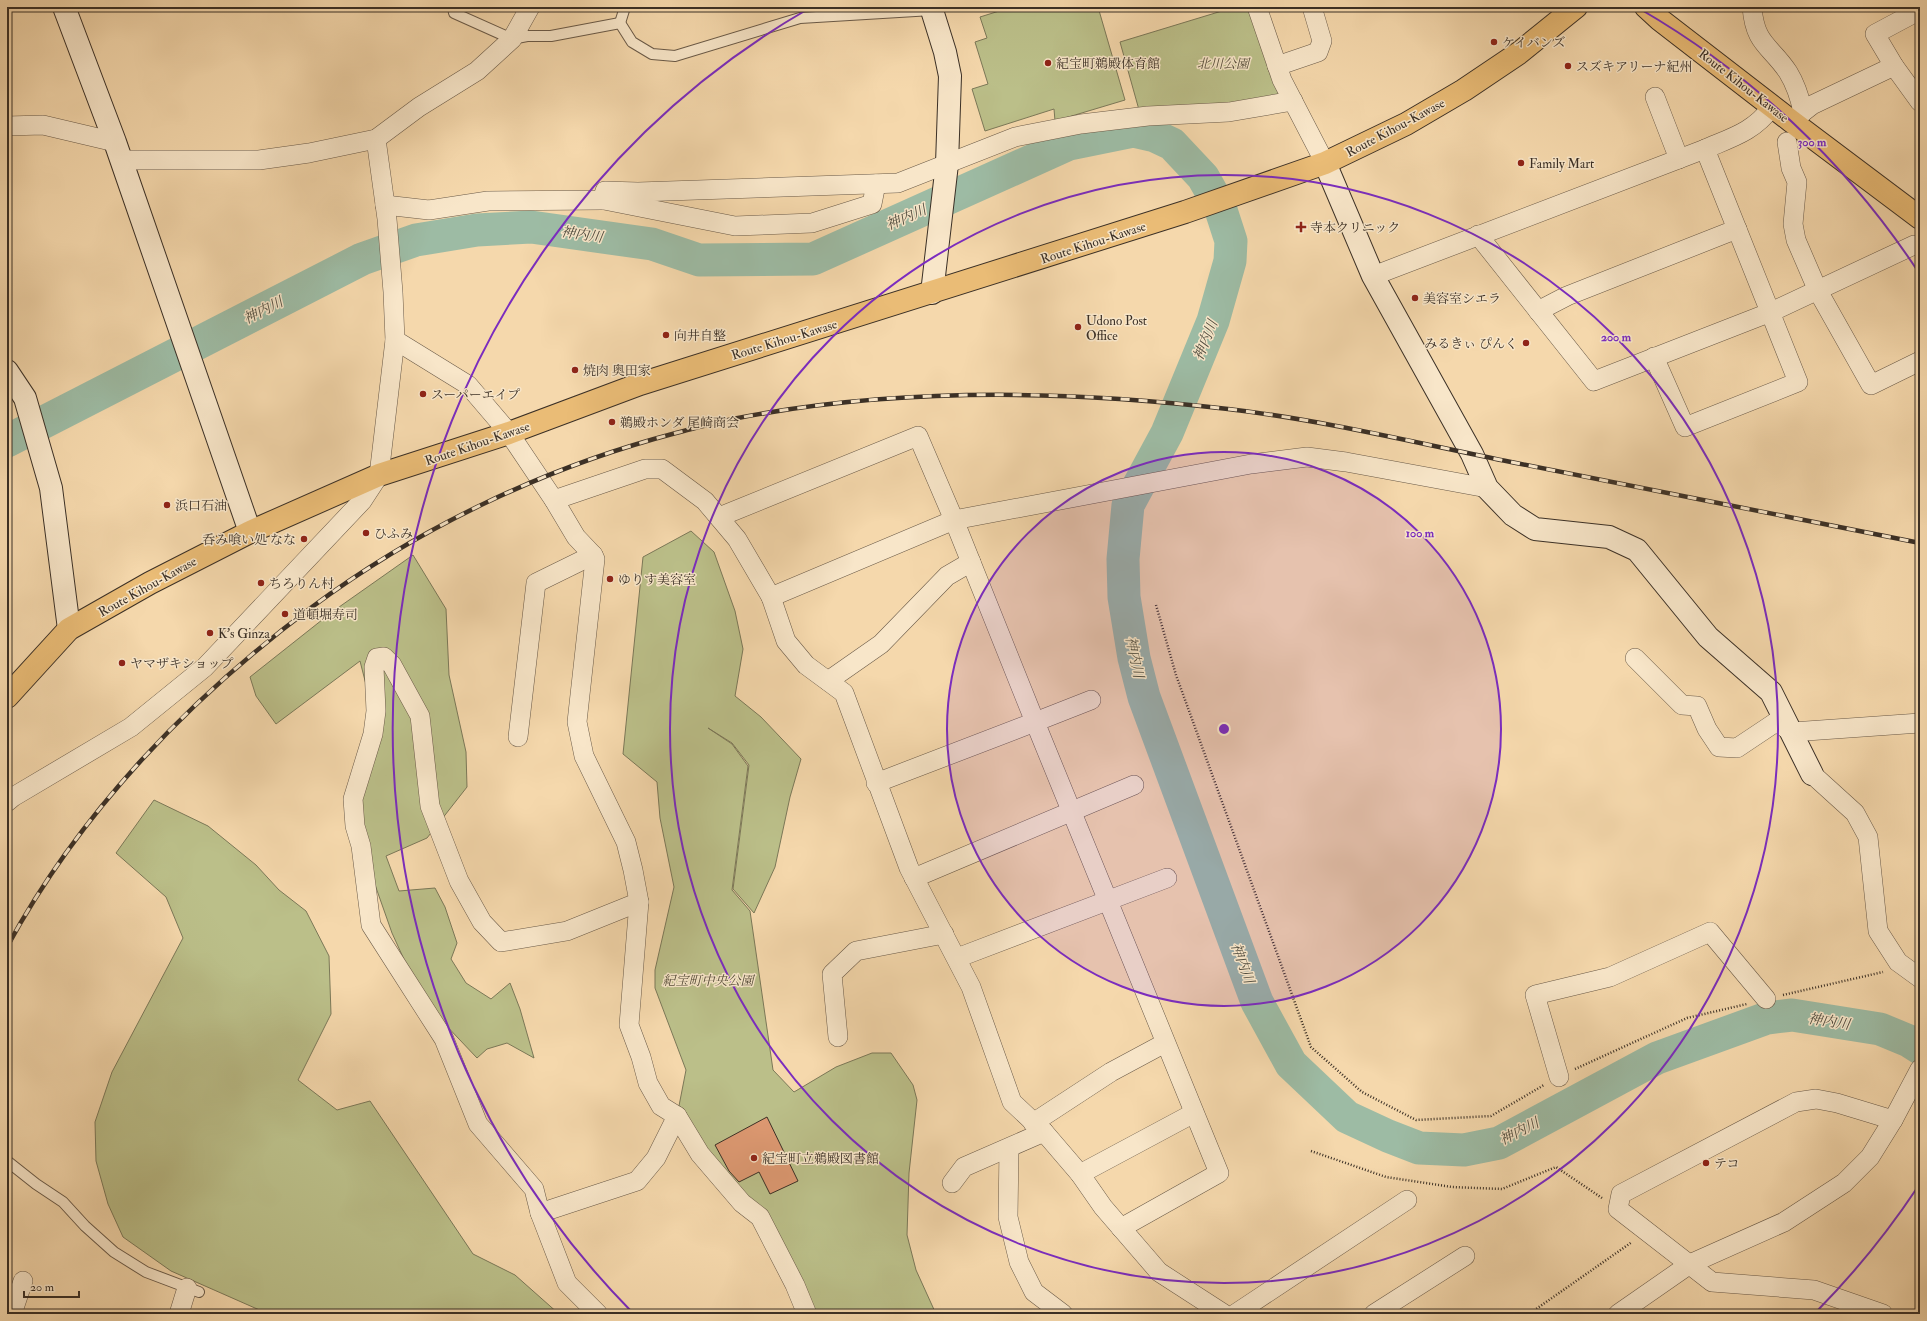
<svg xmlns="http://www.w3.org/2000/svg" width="1927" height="1321" font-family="'IM FELL Double Pica','Noto Serif JP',serif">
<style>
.green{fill:#bbbf89;stroke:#7b7858}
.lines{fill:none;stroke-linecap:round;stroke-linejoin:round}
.river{stroke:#9dbba4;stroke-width:33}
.building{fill:#dc9871;stroke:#3b3026}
.lane-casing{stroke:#6a5a48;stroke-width:12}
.street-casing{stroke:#6a5a48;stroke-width:20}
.secondary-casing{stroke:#3b3026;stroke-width:24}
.primary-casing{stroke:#3b3026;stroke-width:24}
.path{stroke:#3b3026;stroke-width:2.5;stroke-dasharray:1 2;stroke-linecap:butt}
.lane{stroke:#f8e6c9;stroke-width:10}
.street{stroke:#f8e6c9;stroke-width:19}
.secondary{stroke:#f8e6c9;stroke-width:22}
.primary{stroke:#eabc76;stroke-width:22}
.rail-casing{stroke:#3b3026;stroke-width:4.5}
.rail{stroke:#f8e6c9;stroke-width:3;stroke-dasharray:9;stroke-linecap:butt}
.ring{fill:none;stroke:#7b2cbf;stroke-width:2}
.poi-dot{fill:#8f2418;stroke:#f8e6c9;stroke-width:1.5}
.labels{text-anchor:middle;stroke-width:3;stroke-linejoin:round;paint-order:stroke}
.poi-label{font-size:13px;fill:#3b3026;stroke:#f8e6c9;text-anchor:start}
.park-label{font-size:13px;font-style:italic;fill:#554d3a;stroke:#f8e6c9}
.street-label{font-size:13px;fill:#3b3026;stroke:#f8e6c9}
.water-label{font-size:14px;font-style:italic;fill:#4f4c3f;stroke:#f8e6c9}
.centre{fill:#7b2cbf;stroke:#f8e6c9;stroke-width:2}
.ring-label{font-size:12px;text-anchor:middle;font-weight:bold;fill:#7b2cbf;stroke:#f8e6c9;stroke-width:3;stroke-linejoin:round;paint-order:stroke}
</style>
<rect width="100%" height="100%" fill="#f5d8ac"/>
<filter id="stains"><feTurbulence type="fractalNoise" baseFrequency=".005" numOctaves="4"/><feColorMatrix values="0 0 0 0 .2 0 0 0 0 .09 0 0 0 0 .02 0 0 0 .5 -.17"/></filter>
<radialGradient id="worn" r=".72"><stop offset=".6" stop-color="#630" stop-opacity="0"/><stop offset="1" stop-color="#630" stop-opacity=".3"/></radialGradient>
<g class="green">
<polygon points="1012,7 1098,7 1125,100 1055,121 1054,109 985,131 972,89 988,84 975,42 987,38 980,17"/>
<polygon points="1235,7 1257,7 1293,101 1141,117 1120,42"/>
<polygon points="691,531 714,552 735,611 743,649 735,696 761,717 801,759 790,797 775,867 754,913 733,889 749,765 732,743 708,728 732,744 748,766 732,890 750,911 773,1070 794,1092 836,1067 872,1053 891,1053 913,1085 917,1100 909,1173 907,1235 916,1270 936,1314 814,1314 762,1221 677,1116 686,1070 655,988 655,970 674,887 660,818 657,782 623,754 643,557"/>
<polygon points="413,555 446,609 449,675 466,752 467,787 427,838 386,856 399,891 435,888 445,907 457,943 451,959 466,983 491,999 510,983 520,1009 534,1058 507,1043 487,1049 477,1058 423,1001 392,933 361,845 356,791 375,720 360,661 276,724 256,696 250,677 332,612"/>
<polygon points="154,800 208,826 256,865 279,890 306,911 329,956 331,1014 298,1080 337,1110 370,1101 473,1254 515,1275 559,1314 263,1314 264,1312 171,1271 123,1237 108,1204 96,1161 95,1122 112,1072 183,938 166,897 116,853"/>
</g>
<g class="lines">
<polyline class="river" points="7,441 362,259 416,240 477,230 531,227 652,244 699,260 813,259 1069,144 1133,131 1155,136 1172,144 1203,177 1220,207 1231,241 1230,261 1213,321 1167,433 1128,505 1123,559 1124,597 1134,658 1144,697 1257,1002 1291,1064 1347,1117 1388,1136 1419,1148 1464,1150 1499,1143 1657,1058 1767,1018 1792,1015 1880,1029 1909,1041 1920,1048"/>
</g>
<polygon class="building" points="767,1117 798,1181 770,1194 759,1172 739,1182 729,1171 715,1145"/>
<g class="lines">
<defs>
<g id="lane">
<polyline points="453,7 454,13 512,39 527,36 551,36 620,23 632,42 652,54 675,56 800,18 932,10"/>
<polyline points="620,23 625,7"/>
<polyline points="7,1161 36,1184 63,1202 85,1226 114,1252 146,1272 199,1292"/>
</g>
<g id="street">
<polyline points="1257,7 1282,80 1325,163"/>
<path d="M1752,7C1755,45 1770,45 1788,72C1796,85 1800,98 1803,112"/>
<polyline points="1920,10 1875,34 1894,66 1920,102"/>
<polyline points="1277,66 1318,52 1322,41 1312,7"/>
<polyline points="1655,97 1679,159"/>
<polyline points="1794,119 1812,105 1894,66"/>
<polyline points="7,126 43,125 115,142"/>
<polyline points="1787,142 1791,168 1797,182 1793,224 1796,240 1818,291 1871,385 1920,361"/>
<polyline points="121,160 259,160 309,153 376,139 419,107 477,71 512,39 530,7"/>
<polyline points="604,200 735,226 812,223 872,204 876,184"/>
<polyline points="385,205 429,210 488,201 602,200 605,191 638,192 898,183 1015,137 1081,124 1148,116 1229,112 1293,101"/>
<polyline points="1478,235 1594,381 1771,312 1914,245"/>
<path d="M1373,276L1705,149C1733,137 1753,132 1772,107"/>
<polyline points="1538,311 1567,296 1737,229"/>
<polyline points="395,340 468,385 509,433 554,500 576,537 593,555 595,559 577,722 584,756 626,842 633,870 639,902 629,1025 641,1057 648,1083 661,1106 677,1116 700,1154 742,1203 760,1217 795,1285 807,1314"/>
<polyline points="1654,357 1685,427 1798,382 1705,149"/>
<polyline points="554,500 645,469 662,469 705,501 737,539 771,597 786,641 806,665 844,693 909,868 971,987 1012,1102 1044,1132 1080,1174 1103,1207 1159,1272 1224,1314"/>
<polyline points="719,517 918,436 954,520 1035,722 876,783"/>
<polyline points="771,597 954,520 1251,464 1307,457 1346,462 1487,488"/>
<polyline points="1635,658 1682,705 1697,706 1707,729 1719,747 1737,748 1776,722 1792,732 1920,723"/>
<polyline points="828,681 881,644 947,576 971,562"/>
<polyline points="1091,700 1035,722 1219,1173 1121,1228"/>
<polyline points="518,737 536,583 593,555"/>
<polyline points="1812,774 1855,813 1868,837 1878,931 1898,962 1920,978"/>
<polyline points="7,802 13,797 131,727 205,667 362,501 379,475 395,340 393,292 387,219 376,139"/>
<polyline points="914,878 1134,785"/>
<polyline points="639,902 567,931 501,942 482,922 459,881 430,806 420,716 392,665 384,657 377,658 374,667 376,711 373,734 353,799 355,826 361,846 371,925 444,1039 478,1124 534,1189 540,1213 637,1181 656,1158 677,1116"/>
<polyline points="957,958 1167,878"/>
<polyline points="838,1037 832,974 856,951 944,934"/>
<polyline points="1559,1077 1535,995 1610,977 1710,932 1766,999"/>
<polyline points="1033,1123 1111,1072 1165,1043"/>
<polyline points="1009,1148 1008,1217 1019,1262 1034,1292 1063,1314"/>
<polyline points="1080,1174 1194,1113"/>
<polyline points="952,1183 964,1167 1044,1132"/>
<polyline points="540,1213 567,1283 598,1314"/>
<polyline points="12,1314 23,1281"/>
<polyline points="179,1314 187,1288"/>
<polyline points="1235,1314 1407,1200"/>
<polyline points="1374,1314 1465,1256"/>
<polyline points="1618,1314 1690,1264 1784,1222 1844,1183 1870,1157 1893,1120 1920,1069"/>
<polyline points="1883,1314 1814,1290 1712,1282 1618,1209 1621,1194 1796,1102 1816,1099 1837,1103 1893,1120"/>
</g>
<g id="secondary">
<polyline points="64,7 115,142 250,532"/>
<polyline points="931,7 945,52 950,76 947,164 932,293"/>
<polyline points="1325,163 1373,276 1472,454 1487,488 1513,515 1535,529 1609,537 1637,550 1708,637 1771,692 1812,774"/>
<polyline points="7,371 25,398 51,488 69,629"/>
</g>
<g id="primary">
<polyline points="1646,7 1659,19 1791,121 1920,218"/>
<polyline points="7,697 69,629 150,583 250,532 379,475 509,433 640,384 1185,212 1325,163 1406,124 1464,90 1519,53 1576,7"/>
</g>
</defs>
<use href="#lane" class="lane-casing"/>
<use href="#street" class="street-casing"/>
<use href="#secondary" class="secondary-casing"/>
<use href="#primary" class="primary-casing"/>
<g class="path">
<polyline points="1156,605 1176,675 1311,1047 1362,1092 1416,1120 1491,1116 1544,1085"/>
<polyline points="1783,995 1883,972"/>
<polyline points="1575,1069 1687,1018 1747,1004"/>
<polyline points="1311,1151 1386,1177 1452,1187 1502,1189 1556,1167 1602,1198"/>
<polyline points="1529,1314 1632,1242"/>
</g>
<use href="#lane" class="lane"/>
<use href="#street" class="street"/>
<use href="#secondary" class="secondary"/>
<use href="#primary" class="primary"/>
<defs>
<path id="rail" d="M7,947C80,812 190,698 312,607C420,527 546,467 676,433C696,428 717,422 738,418C899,387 1066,390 1228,409C1323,420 1417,443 1511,462C1647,489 1784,516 1920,543"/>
</defs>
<use href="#rail" class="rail-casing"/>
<use href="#rail" class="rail"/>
</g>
<circle cx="1224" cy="729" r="277" fill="#7b2cbf" fill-opacity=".12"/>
<g class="ring">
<circle cx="1224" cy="729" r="277"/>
<circle cx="1224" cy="729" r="554"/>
<path d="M1917 1188A831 831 0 0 1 1817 1311M631 1311A831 831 0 0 1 808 9M1640 9A831 831 0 0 1 1917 270"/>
</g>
<g class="poi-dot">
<circle cx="1494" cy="42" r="4"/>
<circle cx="1048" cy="63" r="4"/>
<circle cx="1568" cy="66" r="4"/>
<circle cx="1521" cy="163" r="4"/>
<path d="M1299 221h4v4h4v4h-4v4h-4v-4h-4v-4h4z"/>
<circle cx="1415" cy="298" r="4"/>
<circle cx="1078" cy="327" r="4"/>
<circle cx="666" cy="335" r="4"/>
<circle cx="1526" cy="343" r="4"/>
<circle cx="575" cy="370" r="4"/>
<circle cx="423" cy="394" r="4"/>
<circle cx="612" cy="422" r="4"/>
<circle cx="167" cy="505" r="4"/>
<circle cx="366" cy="533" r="4"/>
<circle cx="304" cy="539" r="4"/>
<circle cx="610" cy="579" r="4"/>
<circle cx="261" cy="583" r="4"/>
<circle cx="285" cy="614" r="4"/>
<circle cx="210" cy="633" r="4"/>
<circle cx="122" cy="663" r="4"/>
<circle cx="754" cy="1158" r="4"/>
<circle cx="1706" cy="1163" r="4"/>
</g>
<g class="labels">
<g class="poi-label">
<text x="1502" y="47">ケイバンズ</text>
<text x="1056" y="68">紀宝町鵜殿体育館</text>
<text x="1576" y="71">スズキアリーナ紀州</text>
<text x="1529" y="168">Family Mart</text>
<text x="1310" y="232">寺本クリニック</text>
<text x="1423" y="303">美容室シエラ</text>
<text x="1086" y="325">Udono Post<tspan x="1086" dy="15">Office</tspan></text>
<text x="674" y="340">向井自整</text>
<text x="1518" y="348" text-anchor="end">みるきぃ ぴんく</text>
<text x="583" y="375">焼肉 奥田家</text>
<text x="431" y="399">スーパーエイプ</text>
<text x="620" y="427">鵜殿ホンダ 尾崎商会</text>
<text x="175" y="510">浜口石油</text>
<text x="374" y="538">ひふみ</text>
<text x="296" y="544" text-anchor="end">呑み喰い処 なな</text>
<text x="618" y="584">ゆりす美容室</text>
<text x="269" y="588">ちろりん村</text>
<text x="293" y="619">道頓堀寿司</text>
<text x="218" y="638">K's Ginza</text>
<text x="130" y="668">ヤマザキショップ</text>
<text x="762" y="1163">紀宝町立鵜殿図書館</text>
<text x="1714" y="1168">テコ</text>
</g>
<g class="park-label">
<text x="1223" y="68">北川公園</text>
<text x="708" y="985">紀宝町中央公園</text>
</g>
<g class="street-label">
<text transform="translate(1744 85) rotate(38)" y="5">Route Kihou-Kawase</text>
<text transform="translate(1395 127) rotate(-28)" y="5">Route Kihou-Kawase</text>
<text transform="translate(1093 242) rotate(-18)" y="5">Route Kihou-Kawase</text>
<text transform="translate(784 339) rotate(-17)" y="5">Route Kihou-Kawase</text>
<text transform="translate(477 443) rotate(-19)" y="5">Route Kihou-Kawase</text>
<text transform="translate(147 586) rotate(-29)" y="5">Route Kihou-Kawase</text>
</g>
<g class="water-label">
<text transform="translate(906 217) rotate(-24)" y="5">神内川</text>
<text transform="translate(582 234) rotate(8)" y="5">神内川</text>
<text transform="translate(263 310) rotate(-27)" y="5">神内川</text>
<text transform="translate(1205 340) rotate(-68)" y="5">神内川</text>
<text transform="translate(1135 657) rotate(78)" y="5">神内川</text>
<text transform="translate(1243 963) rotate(70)" y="5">神内川</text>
<text transform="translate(1829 1021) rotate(9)" y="5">神内川</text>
<text transform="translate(1519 1131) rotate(-27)" y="5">神内川</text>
</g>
</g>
<circle cx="1224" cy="729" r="6" class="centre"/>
<g class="ring-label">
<text x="1812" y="146">300 m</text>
<text x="1616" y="341">200 m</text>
<text x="1420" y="537">100 m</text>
</g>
<rect width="1927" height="1321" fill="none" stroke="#f5d8ac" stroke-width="24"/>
<rect x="8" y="8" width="1911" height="1305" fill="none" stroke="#3b3026" stroke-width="2"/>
<rect x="12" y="12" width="1903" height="1297" fill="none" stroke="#3b3026"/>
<path d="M24 1291v6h55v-6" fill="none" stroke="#3b3026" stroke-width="2"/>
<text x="30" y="1291" font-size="12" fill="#3b3026" stroke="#f8e6c9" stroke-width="3" paint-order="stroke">20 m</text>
<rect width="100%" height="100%" filter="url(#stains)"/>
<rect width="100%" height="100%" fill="url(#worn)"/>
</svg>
